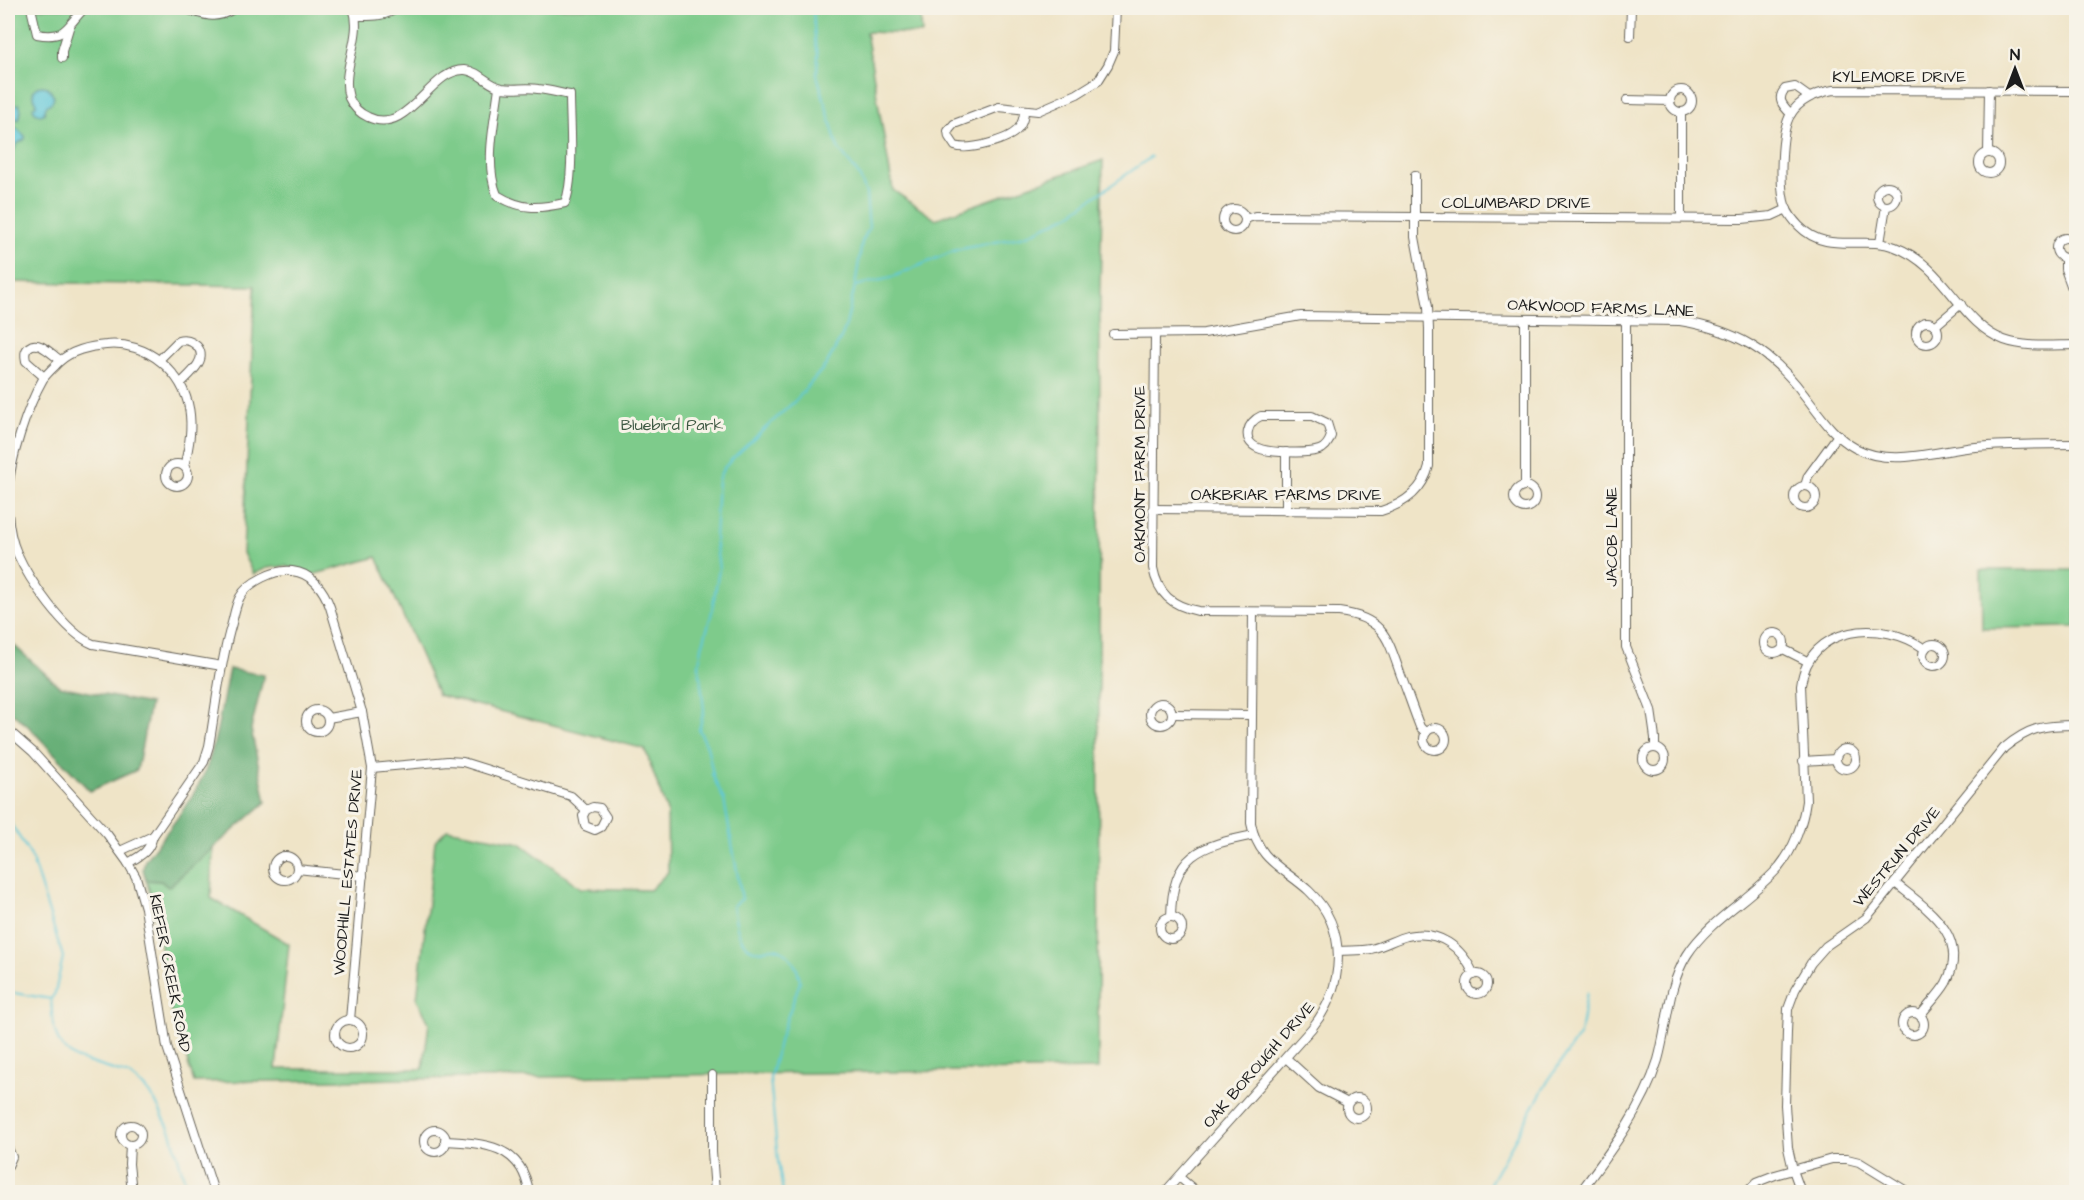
<svg xmlns="http://www.w3.org/2000/svg" width="2084" height="1200" font-family="'Architects Daughter',sans-serif">
<style>
.green{fill:#7ecb8b;stroke:#4d7454;stroke-width:1.5}
.forest{fill:#66af77;stroke:#41664a;stroke-width:1.5}
.water{fill:#5ec8d9;stroke:#3d727a;stroke-width:1.5}
.lines{fill:none;stroke-linecap:round;stroke-linejoin:round}
.stream{stroke:#5ec8d9;stroke-width:2}
.minor-casing{stroke:#666258;stroke-width:10}
.minor{stroke:#fff;stroke-width:8}
.labels{text-anchor:middle;stroke-width:6;stroke-linejoin:round;paint-order:stroke}
.street-label{font-size:16px;fill:#1c1c1c;stroke:#f7f3e8}
.park-label{font-size:16px;fill:#3e5943;stroke:#f7f3e8}
</style>
<rect width="100%" height="100%" fill="#f7f3e8"/>
<filter id="ink" filterUnits="userSpaceOnUse"><feTurbulence type="fractalNoise" baseFrequency=".0167" numOctaves="2"/><feDisplacementMap in="SourceGraphic" scale="12" xChannelSelector="R" yChannelSelector="G"/><feConvolveMatrix kernelMatrix="1 2 1 2 8 2 1 2 1" color-interpolation-filters="sRGB"/></filter>
<filter id="wash" filterUnits="userSpaceOnUse"><feTurbulence type="fractalNoise" baseFrequency=".008" numOctaves="4" result="noise"/><feDisplacementMap in="SourceGraphic" scale="24" xChannelSelector="R" yChannelSelector="G"/><feGaussianBlur stdDeviation="1.35" result="paint"/><feColorMatrix in="noise" values="0 0 0 0 0 0 0 0 0 0 0 0 0 0 0 0 0 1.4 0 .05"/><feComposite in="paint" operator="in"/></filter>
<g filter="url(#wash)">
<rect width="100%" height="100%" fill="#efe4c7"/>
<g class="green">
<polygon points="8,8 920,8 922,34 866,32 893,190 935,219 1103,160 1100,290 1098,1069 194,1082 171,1009 152,900 146,880 161,881 168,887 213,848 211,898 289,944 276,1069 423,1069 429,1023 417,999 435,841 447,829 520,843 581,888 650,890 668,872 667,812 645,749 438,695 377,557 312,575 285,566 267,568 253,574 243,553 255,286 8,282"/>
<polygon points="1981,570 2076,570 2076,627 1982,628"/>
</g>
<g class="forest">
<polygon points="8,640 59,686 150,704 137,770 90,791 28,726 8,710"/>
<path d="M229,669L264,675L251,729L266,802L168,887L161,881L146,880L143,869L145,860C166,833 188,807 203,776C216,749 222,700 229,669Z"/>
</g>
<g class="water">
<polygon points="42,86 48,87 54,97 52,102 46,106 44,114 40,115 34,111 33,107 36,105 33,92 37,87"/>
<polygon points="19,104 21,110 19,120 8,115 8,107"/>
<polygon points="8,120 25,136 25,139 17,144 13,152 8,156"/>
</g>
<g class="lines">
<g class="stream">
<polyline points="855,286 890,278 956,250 1025,236 1069,215 1151,157"/>
<polyline points="8,819 31,856 63,957 55,993 51,999 53,1025 58,1040 62,1047 75,1058 129,1075 145,1088 155,1101 171,1132 185,1182 191,1192"/>
<polyline points="8,992 51,999"/>
<path d="M783,1192L778,1161L770,1078L780,1038L800,982C799,969 788,948 773,948C768,948 764,951 759,951C738,950 736,922 733,906L742,899L724,800L712,774H713L707,746L699,730L704,710L699,665L702,647L711,616L719,569L715,539L718,480L723,469L734,457L796,400L826,365L841,338L846,325L855,286L862,242L869,228L866,193L859,175L838,148L817,75L818,54L815,40L813,8"/>
<polyline points="1485,1192 1548,1081 1580,1034 1587,992"/>
</g>
</g>
</g>
<g filter="url(#ink)">
<g class="lines">
<defs>
<g id="minor">
<path d="M31,8L37,34C68,40 67,24 85,8"/>
<path d="M182,8C204,14 213,22 235,8"/>
<path d="M353,8C364,36 340,69 349,98C353,107 359,113 368,117C409,137 430,68 465,70C479,71 488,85 502,88C514,90 526,87 538,89C549,90 559,93 570,95C570,123 575,178 565,203C538,209 521,210 497,195C484,163 495,121 499,87"/>
<path d="M356,16C371,16 385,17 397,8"/>
<polyline points="1630,36 1631,8"/>
<polyline points="62,58 62,51 69,28"/>
<circle cx="1681" cy="101" r="11"/>
<path d="M2076,91L1833,90C1817,93 1800,99 1791,114C1780,130 1779,190 1786,208C1789,214 1795,222 1799,226C1827,255 1863,235 1895,247C1946,266 1960,324 2004,340C2026,348 2053,345 2076,345"/>
<polyline points="1627,100 1670,101"/>
<path d="M1024,111C1024,117 1022,124 1018,129C1009,140 969,151 955,146L949,137L948,131L954,124L999,107L1038,111L1077,94L1098,81L1108,65L1114,51L1116,8"/>
<polyline points="1681,112 1681,218"/>
<path d="M1791,114C1783,106 1776,99 1785,89L1795,87L1809,97"/>
<circle cx="1989" cy="163" r="10"/>
<polyline points="1988,153 1989,90"/>
<circle cx="1887" cy="196" r="10"/>
<circle cx="1234" cy="220" r="11"/>
<polyline points="1245,219 1255,216 1742,219 1772,216 1787,209"/>
<circle cx="2066" cy="248" r="10"/>
<polyline points="1880,243 1886,206"/>
<polyline points="2065,258 2065,269 2076,299"/>
<polyline points="1626,320 1626,647 1651,710 1655,738 1655,748"/>
<circle cx="1927" cy="333" r="11"/>
<polyline points="1935,326 1961,304"/>
<path d="M1113,334L1204,333L1301,316L1680,321C1735,330 1771,350 1805,396C1820,415 1833,436 1855,448C1892,468 1937,450 1976,447C2010,444 2043,444 2076,444"/>
<path d="M1155,334L1153,568C1158,594 1172,606 1198,611L1339,612C1383,618 1387,636 1400,673C1407,691 1413,709 1420,727L1426,733"/>
<path d="M159,360L178,341C192,337 207,350 198,364C194,371 187,377 181,383"/>
<path d="M44,377L26,361C25,356 24,351 29,347C39,339 52,355 60,360"/>
<path d="M1261,416H1312L1327,423L1331,436C1329,442 1326,448 1319,450C1307,454 1269,453 1258,448C1241,441 1247,422 1261,416Z"/>
<circle cx="177" cy="475" r="11"/>
<polyline points="1525,486 1525,319"/>
<polyline points="1805,486 1808,476 1838,435"/>
<circle cx="1805" cy="497" r="11"/>
<circle cx="1525" cy="497" r="11"/>
<path d="M8,492C10,459 27,407 43,379C47,373 54,367 59,362C70,351 90,346 106,345C125,343 146,349 161,362C195,390 195,427 184,466"/>
<path d="M1153,509L1381,511C1404,504 1423,490 1429,466V329L1428,307L1415,237V175"/>
<polyline points="1286,511 1286,452"/>
<path d="M8,513C9,526 11,540 17,553C29,580 65,633 93,644L222,666"/>
<circle cx="1774" cy="643" r="10"/>
<circle cx="1934" cy="655" r="11"/>
<polyline points="1783,649 1807,661"/>
<circle cx="1161" cy="714" r="11"/>
<circle cx="317" cy="721" r="11"/>
<polyline points="1172,714 1252,715"/>
<polyline points="328,718 362,712"/>
<circle cx="1435" cy="739" r="11"/>
<polyline points="8,730 33,752 107,834 128,863 136,877 145,908 167,1047 214,1192"/>
<circle cx="1654" cy="759" r="11"/>
<circle cx="1846" cy="759" r="10"/>
<polyline points="1803,761 1836,759"/>
<polyline points="372,768 448,761 463,762 571,796 586,810 593,807 600,808 606,817 601,827 595,830 585,826 583,816 586,810"/>
<polyline points="120,851 153,836"/>
<circle cx="285" cy="868" r="12"/>
<path d="M128,863C142,855 149,852 153,836L204,762L209,746C216,706 220,663 232,623C234,615 236,604 240,597C248,582 275,569 292,571C312,573 324,590 330,607L362,712L372,768L350,1020"/>
<polyline points="297,869 363,876"/>
<path d="M1895,883C1926,908 1971,936 1946,983C1939,995 1928,1005 1920,1016"/>
<path d="M1171,917C1172,854 1199,846 1254,835"/>
<circle cx="1171" cy="928" r="11"/>
<path d="M1338,951C1349,950 1361,951 1371,949C1384,946 1395,939 1407,936C1439,929 1462,947 1474,975"/>
<circle cx="1477" cy="984" r="10"/>
<circle cx="1913" cy="1024" r="11"/>
<circle cx="349" cy="1034" r="14"/>
<polyline points="1286,1058 1319,1088 1348,1103"/>
<polyline points="712,1075 712,1152 715,1192"/>
<circle cx="1357" cy="1108" r="10"/>
<circle cx="131" cy="1135" r="10"/>
<circle cx="435" cy="1141" r="11"/>
<path d="M445,1141C484,1143 522,1145 529,1192"/>
<polyline points="130,1145 129,1164 132,1192"/>
<polyline points="8,1148 12,1157 8,1166"/>
<polyline points="1179,1177 1197,1192"/>
<path d="M1165,1192L1312,1028C1344,987 1350,930 1309,891C1284,868 1258,861 1251,823L1253,612"/>
<path d="M1580,1192C1610,1152 1643,1109 1658,1060C1668,1025 1667,987 1687,955C1710,919 1751,899 1779,867C1794,849 1803,823 1806,801L1801,685C1809,624 1883,619 1925,649"/>
<polyline points="1747,1192 1757,1182 1775,1175 1832,1159 1847,1159 1859,1162 1908,1192"/>
<path d="M1801,1192L1793,1170L1788,1148L1785,1105L1787,1032L1788,1009L1795,990L1811,963L1826,946L1866,918L1876,906L2004,748C2029,727 2044,725 2076,725"/>
</g>
</defs>
<use href="#minor" class="minor-casing"/>
<use href="#minor" class="minor"/>
</g>
</g>
<g class="labels">
<g class="street-label">
<text x="1899" y="82">KYLEMORE DRIVE</text>
<text x="1516" y="208">COLUMBARD DRIVE</text>
<text transform="translate(1601 307) rotate(2)" y="6">OAKWOOD FARMS LANE</text>
<text transform="translate(1139 474) rotate(-90)" y="6">OAKMONT FARM DRIVE</text>
<text x="1286" y="500">OAKBRIAR FARMS DRIVE</text>
<text transform="translate(1611 537) rotate(-90)" y="6">JACOB LANE</text>
<text transform="translate(1896 856) rotate(-50)" y="6">WESTRUN DRIVE</text>
<text transform="translate(347 872) rotate(-85)" y="6">WOODHILL ESTATES DRIVE</text>
<text transform="translate(171 973) rotate(79)" y="6">KIEFER CREEK ROAD</text>
<text transform="translate(1258 1064) rotate(-49)" y="6">OAK BOROUGH DRIVE</text>
</g>
<g class="park-label">
<text x="672" y="430">Bluebird Park</text>
</g>
</g>
<rect width="2084" height="1200" fill="none" stroke="#f7f3e8" stroke-width="30"/>
<g transform="translate(2015 69)" stroke="#f7f3e8" stroke-width="4.5" paint-order="stroke">
<path d="M0-4.5L10 22L0 15L-10 22Z" fill="#1c1c1c"/>
<text y="-9" font-size="16" font-weight="bold" text-anchor="middle" fill="#1c1c1c">N</text>
</g>
</svg>
